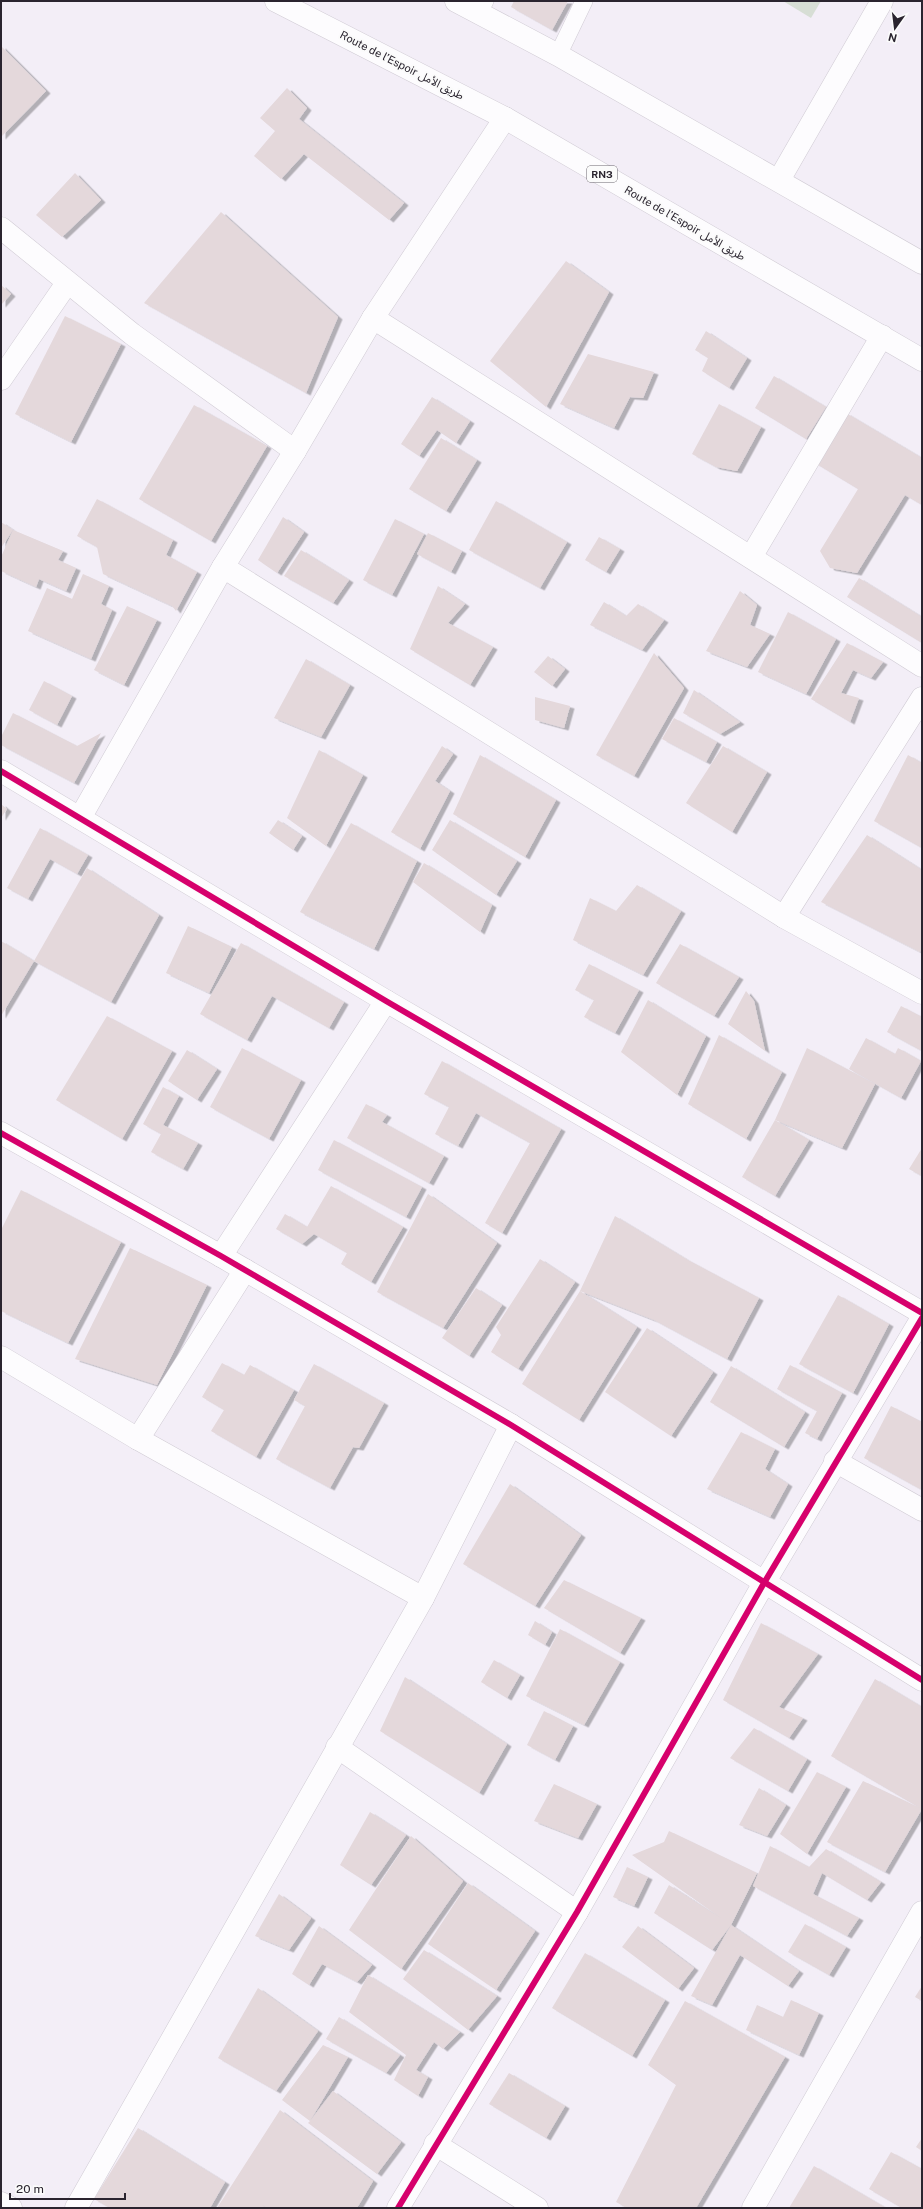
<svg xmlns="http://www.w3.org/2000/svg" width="923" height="2209" font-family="'Public Sans','Noto Sans Arabic',sans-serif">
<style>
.green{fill:#d7ded5}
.building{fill:#e4d8db;filter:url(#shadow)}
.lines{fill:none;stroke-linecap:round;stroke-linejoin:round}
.service-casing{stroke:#d0cbd4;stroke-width:18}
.minor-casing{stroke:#d0cbd4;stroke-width:23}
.secondary-casing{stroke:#d0cbd4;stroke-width:23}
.trunk-casing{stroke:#d0cbd4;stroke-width:23}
.service{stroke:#fdfcfe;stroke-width:17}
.minor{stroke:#fdfcfe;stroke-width:22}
.secondary{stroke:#fdfcfe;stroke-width:22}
.trunk{stroke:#fdfcfe;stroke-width:22}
.cycleway-casing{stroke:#fbfbfb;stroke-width:8}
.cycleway{stroke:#d6006c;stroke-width:6}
.labels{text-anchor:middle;stroke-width:4;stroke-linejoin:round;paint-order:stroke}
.shield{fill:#fbfbfb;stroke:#69646c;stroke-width:1}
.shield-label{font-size:10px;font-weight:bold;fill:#2a242f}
.street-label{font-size:11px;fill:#2a242f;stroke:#fbfbfb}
</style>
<defs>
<filter id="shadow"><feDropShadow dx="4.5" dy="2.5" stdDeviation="0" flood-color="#0004"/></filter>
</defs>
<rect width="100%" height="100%" fill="#f3eef7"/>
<polygon class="green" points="783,1 821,1 811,18"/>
<g class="building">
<polygon points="514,1 568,1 552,30 511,7"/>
<polygon points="1,46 46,91 1,137"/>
<polygon points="287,88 307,108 299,119 404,203 389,220 304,154 281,179 254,156 275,131 260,118"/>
<polygon points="75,173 101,200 62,237 36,215"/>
<polygon points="221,212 338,317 306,393 144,303"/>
<polygon points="566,261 609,292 546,407 490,361"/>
<polygon points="1,285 11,294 1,305"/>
<polygon points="65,316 121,344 71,442 15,414"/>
<polygon points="706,331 747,358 729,388 702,371 708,358 695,350"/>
<polygon points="588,354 654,372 643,398 630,397 614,428 560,404"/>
<polygon points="774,376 826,407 806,439 755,408"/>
<polygon points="432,397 470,421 456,443 437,430 419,456 401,444"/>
<polygon points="719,404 761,427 737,471 716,467 692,454"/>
<polygon points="194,405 267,446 211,541 139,499"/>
<polygon points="846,413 922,458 922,505 905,495 857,573 830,568 820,551 858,489 815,463"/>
<polygon points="441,438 477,460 446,511 409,489"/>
<polygon points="97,499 173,540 166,555 197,572 176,611 172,606 103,574 97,547 77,536"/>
<polygon points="496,501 567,542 540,588 469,550"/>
<polygon points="283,517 304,532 277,573 258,560"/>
<polygon points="395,519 424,534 392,595 363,580"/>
<polygon points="1,522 13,530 1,548"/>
<polygon points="13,530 63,551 58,560 76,568 66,591 39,579 36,587 1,571 1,557"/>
<polygon points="428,533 462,551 451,572 417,554"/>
<polygon points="599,537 620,549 606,572 585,560"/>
<polygon points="301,550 349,580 333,603 284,576"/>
<polygon points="83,574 109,586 101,604 112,610 91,659 28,631 47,588 72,599"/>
<polygon points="859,578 922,617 922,643 847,597"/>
<polygon points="438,586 465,604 448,623 493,647 470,685 410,649"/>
<polygon points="740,591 757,605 750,625 770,634 747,667 706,651"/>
<polygon points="604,602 626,616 638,604 664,620 642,650 590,625"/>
<polygon points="127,606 157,620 124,685 94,670"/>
<polygon points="788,612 836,639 806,694 758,672"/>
<polygon points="847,643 883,662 871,678 853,670 841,693 859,698 850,722 811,699"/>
<polygon points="654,653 684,688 634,776 596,755"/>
<polygon points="548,656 565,669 552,686 534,672"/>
<polygon points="306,659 350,685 321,737 274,718"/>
<polygon points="44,681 72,696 57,725 29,710"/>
<polygon points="694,690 740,722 720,734 683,713"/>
<polygon points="535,697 570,706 564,728 535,720"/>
<polygon points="13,713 77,746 101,733 74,783 1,745 1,737"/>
<polygon points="674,718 717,742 706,762 662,739"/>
<polygon points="442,746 453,754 435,781 450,791 420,849 391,832"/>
<polygon points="723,746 767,772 732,832 686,803"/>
<polygon points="319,750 363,775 326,846 287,818"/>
<polygon points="480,755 556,800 525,857 453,814"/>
<polygon points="908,755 922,763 922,848 874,821"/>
<polygon points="1,804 7,809 1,818"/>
<polygon points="278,820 302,836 293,850 269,833"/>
<polygon points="450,820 517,861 496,895 432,850"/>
<polygon points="351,823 417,861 374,949 300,912"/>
<polygon points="40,828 88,855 77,874 50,859 28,899 7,888"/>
<polygon points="867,835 922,870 922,949 920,952 821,902"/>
<polygon points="424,863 492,905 480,932 413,882"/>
<polygon points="87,868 159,915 111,1002 34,961"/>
<polygon points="637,885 681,911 643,975 573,940 590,898 616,911"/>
<polygon points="188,926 232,947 209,993 166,973"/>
<polygon points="1,941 34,961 1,1016"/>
<polygon points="241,943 344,1002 329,1028 272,996 247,1040 200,1014"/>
<polygon points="680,944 739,977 714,1016 656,983"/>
<polygon points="589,964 639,990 615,1033 584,1017 594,1000 575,990"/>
<polygon points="746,991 754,1001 765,1051 728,1024"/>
<polygon points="648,1000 706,1036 677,1095 621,1052"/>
<polygon points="901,1006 922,1017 922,1051 887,1032"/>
<polygon points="107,1016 172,1051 122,1139 56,1100"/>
<polygon points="719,1035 782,1072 746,1139 688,1104"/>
<polygon points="866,1038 895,1054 898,1048 921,1061 901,1098 849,1069"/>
<polygon points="242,1048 301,1080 269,1139 210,1107"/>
<polygon points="807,1048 875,1084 842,1148 775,1120"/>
<polygon points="187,1050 217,1069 197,1100 168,1081"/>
<polygon points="442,1061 561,1129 502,1233 485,1223 530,1143 476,1113 458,1146 435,1134 449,1107 424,1094"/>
<polygon points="163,1087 179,1096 163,1125 198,1143 183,1169 151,1152 161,1134 143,1124"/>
<polygon points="366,1104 387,1115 382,1122 444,1156 429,1183 347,1138"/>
<polygon points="775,1120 809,1140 775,1196 742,1177"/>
<polygon points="334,1140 422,1187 406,1217 318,1170"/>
<polygon points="922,1148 922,1176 909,1169"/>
<polygon points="331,1186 403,1227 371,1282 341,1264 347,1253 314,1234 302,1244 276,1229 285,1214 307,1227"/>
<polygon points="21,1190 121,1242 68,1343 1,1311 1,1230"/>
<polygon points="428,1194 497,1243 443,1328 377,1292"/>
<polygon points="615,1216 686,1259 759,1298 727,1359 654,1320 580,1291 637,1327 579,1420 522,1384 580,1291"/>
<polygon points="130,1248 207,1285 157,1385 75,1359"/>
<polygon points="540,1259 575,1282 518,1369 491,1352 501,1335 496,1327"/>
<polygon points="476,1288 502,1305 469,1356 442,1338"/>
<polygon points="838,1295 889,1324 853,1393 799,1364"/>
<polygon points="647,1328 713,1372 671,1436 605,1392"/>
<polygon points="222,1363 244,1375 250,1365 294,1390 256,1457 211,1431 224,1410 202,1397"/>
<polygon points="314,1364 384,1403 359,1448 353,1447 330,1488 276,1459 305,1406 294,1400"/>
<polygon points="790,1365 842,1393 817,1439 805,1433 817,1411 777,1389"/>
<polygon points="731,1366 805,1412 784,1447 710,1402"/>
<polygon points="891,1406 922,1422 922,1490 864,1458"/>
<polygon points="741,1432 775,1449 765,1469 788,1484 770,1517 707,1489"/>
<polygon points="510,1484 581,1535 535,1606 463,1564"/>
<polygon points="564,1580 641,1618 620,1653 544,1608"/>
<polygon points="535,1621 552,1632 545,1645 528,1635"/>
<polygon points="761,1623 818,1654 779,1707 803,1718 789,1738 723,1700"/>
<polygon points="560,1629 620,1662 584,1725 526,1696"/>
<polygon points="494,1660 520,1675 507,1698 481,1682"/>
<polygon points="405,1677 507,1744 479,1793 380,1731"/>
<polygon points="875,1679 922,1707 922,1809 885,1872 827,1842 863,1781 920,1808 831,1756"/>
<polygon points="544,1711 573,1726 555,1760 527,1745"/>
<polygon points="754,1728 807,1759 788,1791 730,1758"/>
<polygon points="817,1772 846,1787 807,1854 780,1834"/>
<polygon points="554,1784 597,1804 578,1838 534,1821"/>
<polygon points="759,1788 786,1805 767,1836 739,1825"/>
<polygon points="370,1812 406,1835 371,1885 340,1865"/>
<polygon points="669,1831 757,1873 731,1925 712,1950 654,1913 669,1885 721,1918 632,1855 664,1842"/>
<polygon points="411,1836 463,1881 401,1969 349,1930"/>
<polygon points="770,1846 809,1867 826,1849 881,1882 867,1900 822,1873 813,1894 859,1918 847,1936 753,1886"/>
<polygon points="627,1867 648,1877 634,1906 613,1897"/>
<polygon points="468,1883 535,1931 496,1990 428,1944"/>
<polygon points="279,1894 311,1918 289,1950 255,1936"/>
<polygon points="805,1924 846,1947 829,1975 788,1952"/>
<polygon points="731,1925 799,1971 788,1986 740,1955 712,2005 691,1996"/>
<polygon points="319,1926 372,1965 357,1982 322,1964 309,1985 292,1974"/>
<polygon points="638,1926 694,1968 678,1989 622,1947"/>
<polygon points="424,1950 497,1996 468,2030 403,1979"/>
<polygon points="585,1953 665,2000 632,2056 552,2008"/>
<polygon points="368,1975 460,2032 443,2049 434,2042 416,2070 428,2077 418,2096 394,2080 406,2055 349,2012"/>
<polygon points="922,1986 922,2001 915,1997"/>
<polygon points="258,1988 318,2031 276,2091 218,2058"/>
<polygon points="791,2000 819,2013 799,2055 746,2030 757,2005 783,2017"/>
<polygon points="685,2001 785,2057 696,2208 627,2208 616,2202 676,2085 648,2065"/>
<polygon points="339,2017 400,2055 386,2073 326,2039"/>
<polygon points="323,2045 348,2057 310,2121 333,2091 401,2142 377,2174 308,2123 310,2121 282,2100"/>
<polygon points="509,2073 565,2106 546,2138 489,2104"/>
<polygon points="280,2110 373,2181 357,2208 267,2208 262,2205 266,2208 217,2208"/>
<polygon points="138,2128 225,2182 210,2208 110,2208 94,2199"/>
<polygon points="922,2138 922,2151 916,2147"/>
<polygon points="891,2152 922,2169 922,2208 902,2208 869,2189"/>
<polygon points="814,2166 886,2208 789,2208"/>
</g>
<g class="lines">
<defs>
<g id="service">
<polyline points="478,13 485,1"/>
<polyline points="558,55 584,1"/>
</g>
<g id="minor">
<polyline points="779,180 882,1"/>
<polyline points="1,228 132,334 295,451"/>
<polyline points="373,318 922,666"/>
<polyline points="1,379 67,283"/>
<polyline points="751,557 882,336"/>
<polyline points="223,567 784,917 922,993"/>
<polyline points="1,771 386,1001 922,1313"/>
<polyline points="80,818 223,567 295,451 373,318 505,118"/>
<polyline points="784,917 922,698"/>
<polyline points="1,1133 221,1256 511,1425 922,1680"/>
<polyline points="221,1256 386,1001"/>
<polyline points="1,1357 138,1439 423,1598"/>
<polyline points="138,1439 245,1270"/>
<polyline points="835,1461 922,1510"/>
<polyline points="337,1747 577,1912"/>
<polyline points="435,2144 537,2208"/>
<polyline points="1,2203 11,2208"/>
<polyline points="76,2208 423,1598 511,1425"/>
<polyline points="398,2208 577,1912 764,1583 922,1318"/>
</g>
<polyline id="secondary" points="753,2208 922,1912"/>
<g id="trunk">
<polyline points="276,1 505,118 922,360"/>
<polyline points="456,1 558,55 922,263"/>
</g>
</defs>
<use href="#service" class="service-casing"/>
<use href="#minor" class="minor-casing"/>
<use href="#secondary" class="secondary-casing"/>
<use href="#trunk" class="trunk-casing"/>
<use href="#service" class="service"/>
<use href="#minor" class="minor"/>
<use href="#secondary" class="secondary"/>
<use href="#trunk" class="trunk"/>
<defs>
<g id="cycleway">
<polyline points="1,771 386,1001 922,1313"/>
<polyline points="1,1133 221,1256 511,1425 922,1680"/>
<polyline points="398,2208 577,1912 764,1583 922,1318"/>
</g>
</defs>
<use href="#cycleway" class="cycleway-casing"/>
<use href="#cycleway" class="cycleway"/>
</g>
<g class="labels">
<rect class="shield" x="587" y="166" width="30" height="16" rx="3"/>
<g class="shield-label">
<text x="602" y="178">RN3</text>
</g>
<g class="street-label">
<text transform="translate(402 65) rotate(27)" y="4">Route de l’Espoir طريق الأمل</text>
<text transform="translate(685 223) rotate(30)" y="4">Route de l’Espoir طريق الأمل</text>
</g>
</g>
<rect width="923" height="2209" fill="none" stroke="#2a242f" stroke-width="4"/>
<g transform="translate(895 28) rotate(194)" stroke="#fbfbfb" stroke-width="3" paint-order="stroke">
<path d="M0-3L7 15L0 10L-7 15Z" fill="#2a242f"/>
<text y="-6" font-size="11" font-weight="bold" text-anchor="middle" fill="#2a242f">N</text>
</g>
<path d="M10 2193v6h115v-6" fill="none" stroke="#2a242f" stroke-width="2"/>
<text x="16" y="2193" font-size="12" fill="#2a242f" stroke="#fbfbfb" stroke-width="3" paint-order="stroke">20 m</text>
</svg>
